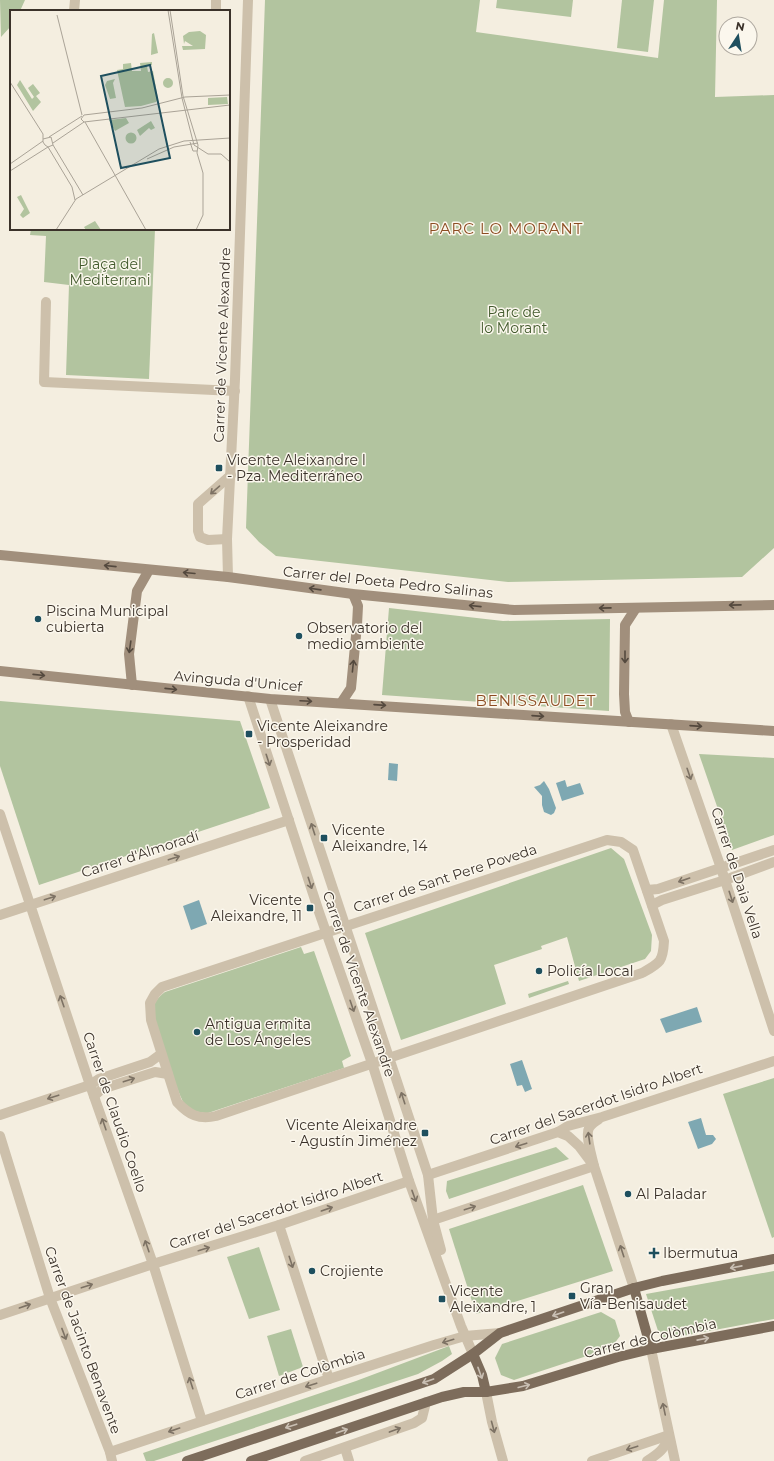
<svg xmlns="http://www.w3.org/2000/svg" width="774" height="1461" font-family="Montserrat,sans-serif">
<style>
.green{fill:#b2c49f}
.water{fill:#7ea8b2}
.lines{fill:none;stroke-linecap:round;stroke-linejoin:round}
.minor{stroke:#cdc0ab;stroke-width:10}
.tertiary{stroke:#cdc0ab;stroke-width:10}
.secondary{stroke:#a18f7c;stroke-width:10}
.primary{stroke:#7d6c5b;stroke-width:10}
.oneway{stroke:#7d7264}
.oneway2{stroke:#54493e}
.oneway3{stroke:#c9bfb3}
.poi-dot{fill:#1e4f5e;stroke:#fbf7ed;stroke-width:1.5}
.labels{text-anchor:middle;stroke-width:3;stroke-linejoin:round;paint-order:stroke}
.park-label{font-size:14px;fill:#425a2d;stroke:#fbf7ed}
.street-label{font-size:14px;fill:#3b322a;stroke:#fbf7ed}
.poi-label{font-size:14px;fill:#3b322a;stroke:#fbf7ed;text-anchor:start}
.neighbourhood-label{font-size:15px;letter-spacing:1px;fill:#8c4c21;stroke:#fbf7ed}
.inset-road{fill:none;stroke:#aaa397;stroke-width:1}
.view{fill:#1e4f5e;fill-opacity:0.15;stroke:#1e4f5e;stroke-width:2}
.inset-edge{fill:none;stroke:#3b322a;stroke-width:2}
</style>
<rect width="100%" height="100%" fill="#f4eee0"/>
<g class="green">
<polygon points="0,0 25,0 20,11 11,11 11,26 1,37"/>
<polygon points="265,0 480,0 476,32 658,58 664,0 717,0 715,97 774,95 774,548 742,577 508,582 276,556 259,542 246,528"/>
<polygon points="497,0 573,0 571,17 496,8"/>
<polygon points="622,0 654,0 648,52 617,48"/>
<polygon points="31,229 155,229 149,379 66,375 69,285 44,282 46,236 30,235"/>
<polygon points="389,608 503,621 610,619 609,711 382,695"/>
<polygon points="0,701 240,721 270,808 39,885 0,766"/>
<polygon points="699,754 774,758 774,835 732,850"/>
<polygon points="611,848 624,859 652,935 651,951 645,959 579,981 567,937 541,946 542,949 494,965 506,1004 401,1040 365,933"/>
<path d="M301,947L304,954L314,951L351,1056L342,1061L344,1068L208,1113C200,1113 191,1111 185,1105C181,1101 153,1023 153,1015C152,1004 157,998 165,992Z"/>
<polygon points="568,981 569,984 529,998 528,994"/>
<polygon points="774,1078 774,1237 772,1238 723,1094"/>
<polygon points="556,1147 569,1159 449,1199 446,1191 447,1181"/>
<polygon points="583,1185 613,1271 476,1314 449,1229"/>
<polygon points="259,1247 280,1310 249,1319 227,1257"/>
<polygon points="774,1271 774,1319 661,1340 646,1294"/>
<polygon points="601,1312 615,1320 620,1336 611,1348 514,1380 501,1375 495,1358 502,1344"/>
<polygon points="291,1329 303,1367 279,1376 267,1336"/>
<polygon points="449,1346 452,1354 442,1361 418,1374 154,1461 146,1461 143,1453 356,1381"/>
</g>
<g class="water">
<polygon points="389,763 398,764 397,781 388,780"/>
<polygon points="565,780 567,787 580,783 584,794 562,801 556,783"/>
<polygon points="544,781 549,789 556,808 554,813 551,815 544,812 542,805 542,796 534,787 540,785"/>
<polygon points="199,900 207,924 191,930 183,906"/>
<polygon points="697,1007 702,1022 666,1033 660,1019"/>
<polygon points="522,1060 532,1089 525,1092 522,1085 517,1086 510,1064"/>
<polygon points="701,1118 706,1135 713,1135 716,1139 712,1144 698,1149 688,1122"/>
</g>
<g class="lines">
<g class="minor">
<polyline points="74,11 75,0"/>
<polyline points="216,11 216,0"/>
<polyline points="46,302 44,382 235,391"/>
<polyline points="227,539 208,540 200,537 198,531 198,504 231,475"/>
<polyline points="671,724 721,868 774,1031"/>
<polyline points="0,814 90,1085 153,1264 202,1421"/>
<path d="M607,840L621,842L633,850L664,941C663,962 660,963 642,973L216,1116C199,1120 189,1115 177,1102L151,1020L150,1003L155,994L162,987Z"/>
<polyline points="647,890 658,889 774,850"/>
<polyline points="652,905 662,900 725,880 774,862"/>
<polyline points="0,915 289,820"/>
<polyline points="94,1096 102,1089 155,1072 168,1074"/>
<polyline points="0,1115 90,1085 99,1079 150,1062 161,1054"/>
<polyline points="558,1132 568,1126 602,1117 774,1061"/>
<polyline points="0,1136 50,1298 110,1452 112,1461"/>
<path d="M433,1220L594,1166C592,1157 585,1135 589,1128C591,1124 595,1122 599,1119"/>
<polyline points="279,1225 329,1379"/>
<polyline points="0,1315 153,1264 279,1225 409,1181"/>
<polyline points="345,1448 349,1461"/>
<polyline points="110,1452 329,1379 434,1345 465,1336 500,1333"/>
<polyline points="305,1461 414,1423 422,1418 426,1402"/>
<polyline points="592,1461 669,1435"/>
</g>
<g class="tertiary">
<polyline points="228,577 227,539 235,379 248,0"/>
<polyline points="248,696 319,912 372,1063 409,1181 461,1326 473,1354"/>
<polyline points="270,699 428,1175 433,1220 441,1250"/>
<polyline points="428,1175 558,1132 568,1136 579,1146 594,1166 634,1288"/>
<polyline points="651,1349 675,1461"/>
<polyline points="486,1392 492,1422 503,1461"/>
<path d="M647,1461C658,1454 665,1449 669,1436"/>
</g>
<g class="secondary">
<polyline points="0,555 228,577 353,594 514,610 774,605"/>
<polyline points="0,671 270,699 774,731"/>
<polyline points="132,685 129,654 137,591 149,570"/>
<polyline points="341,703 351,688 357,625 358,606 353,594"/>
<polyline points="629,722 625,712 624,694 625,625 636,608"/>
</g>
<g class="primary">
<polyline points="634,1288 651,1349"/>
<polyline points="473,1354 482,1375 486,1392"/>
<polyline points="187,1461 434,1379 473,1354 500,1333 634,1288 662,1281 774,1259"/>
<polyline points="251,1461 442,1397 464,1392 486,1392 523,1386 618,1357 651,1349 774,1326"/>
</g>
</g>
<defs><path id="oneway-shaft" d="M-6 0H5M1.5-3L5.5 0L1.5 3" fill="none" stroke-width="1.6" stroke-linecap="round" stroke-linejoin="round"/></defs>
<g class="oneway">
<use href="#oneway-shaft" transform="translate(215 490) rotate(139)"/>
<use href="#oneway-shaft" transform="translate(268 760) rotate(72)"/>
<use href="#oneway-shaft" transform="translate(689 774) rotate(71)"/>
<use href="#oneway-shaft" transform="translate(313 829) rotate(-108)"/>
<use href="#oneway-shaft" transform="translate(174 858) rotate(-18)"/>
<use href="#oneway-shaft" transform="translate(684 880) rotate(161)"/>
<use href="#oneway-shaft" transform="translate(310 883) rotate(72)"/>
<use href="#oneway-shaft" transform="translate(731 897) rotate(72)"/>
<use href="#oneway-shaft" transform="translate(50 898) rotate(-18)"/>
<use href="#oneway-shaft" transform="translate(62 1001) rotate(-109)"/>
<use href="#oneway-shaft" transform="translate(352 1006) rotate(71)"/>
<use href="#oneway-shaft" transform="translate(129 1080) rotate(-18)"/>
<use href="#oneway-shaft" transform="translate(53 1097) rotate(162)"/>
<use href="#oneway-shaft" transform="translate(403 1098) rotate(-108)"/>
<use href="#oneway-shaft" transform="translate(104 1124) rotate(-109)"/>
<use href="#oneway-shaft" transform="translate(589 1138) rotate(-98)"/>
<use href="#oneway-shaft" transform="translate(521 1145) rotate(162)"/>
<use href="#oneway-shaft" transform="translate(414 1196) rotate(70)"/>
<use href="#oneway-shaft" transform="translate(470 1208) rotate(-18)"/>
<use href="#oneway-shaft" transform="translate(327 1209) rotate(-19)"/>
<use href="#oneway-shaft" transform="translate(147 1246) rotate(-109)"/>
<use href="#oneway-shaft" transform="translate(204 1249) rotate(-17)"/>
<use href="#oneway-shaft" transform="translate(622 1251) rotate(-108)"/>
<use href="#oneway-shaft" transform="translate(291 1262) rotate(72)"/>
<use href="#oneway-shaft" transform="translate(87 1286) rotate(-18)"/>
<use href="#oneway-shaft" transform="translate(25 1306) rotate(-19)"/>
<use href="#oneway-shaft" transform="translate(64 1334) rotate(69)"/>
<use href="#oneway-shaft" transform="translate(448 1341) rotate(163)"/>
<use href="#oneway-shaft" transform="translate(191 1383) rotate(-108)"/>
<use href="#oneway-shaft" transform="translate(311 1385) rotate(162)"/>
<use href="#oneway-shaft" transform="translate(664 1409) rotate(-102)"/>
<use href="#oneway-shaft" transform="translate(493 1427) rotate(75)"/>
<use href="#oneway-shaft" transform="translate(174 1430) rotate(161)"/>
<use href="#oneway-shaft" transform="translate(395 1430) rotate(-20)"/>
<use href="#oneway-shaft" transform="translate(632 1448) rotate(162)"/>
</g>
<g class="oneway2">
<use href="#oneway-shaft" transform="translate(110 566) rotate(-174)"/>
<use href="#oneway-shaft" transform="translate(189 573) rotate(-175)"/>
<use href="#oneway-shaft" transform="translate(315 589) rotate(-172)"/>
<use href="#oneway-shaft" transform="translate(735 605) rotate(179)"/>
<use href="#oneway-shaft" transform="translate(475 606) rotate(-174)"/>
<use href="#oneway-shaft" transform="translate(605 608) rotate(179)"/>
<use href="#oneway-shaft" transform="translate(130 647) rotate(98)"/>
<use href="#oneway-shaft" transform="translate(625 657) rotate(90)"/>
<use href="#oneway-shaft" transform="translate(353 666) rotate(-84)"/>
<use href="#oneway-shaft" transform="translate(39 675) rotate(6)"/>
<use href="#oneway-shaft" transform="translate(171 689) rotate(6)"/>
<use href="#oneway-shaft" transform="translate(306 701) rotate(3)"/>
<use href="#oneway-shaft" transform="translate(380 705) rotate(4)"/>
<use href="#oneway-shaft" transform="translate(538 716) rotate(4)"/>
<use href="#oneway-shaft" transform="translate(696 726) rotate(4)"/>
</g>
<g class="oneway3">
<use href="#oneway-shaft" transform="translate(736 1267) rotate(169)"/>
<use href="#oneway-shaft" transform="translate(558 1314) rotate(161)"/>
<use href="#oneway-shaft" transform="translate(703 1339) rotate(-11)"/>
<use href="#oneway-shaft" transform="translate(480 1373) rotate(70)"/>
<use href="#oneway-shaft" transform="translate(428 1381) rotate(161)"/>
<use href="#oneway-shaft" transform="translate(524 1386) rotate(-14)"/>
<use href="#oneway-shaft" transform="translate(291 1426) rotate(162)"/>
<use href="#oneway-shaft" transform="translate(342 1431) rotate(-19)"/>
</g>
<g class="poi-dot">
<rect x="215" y="464" width="8" height="8" rx="2"/>
<circle cx="38" cy="619" r="4"/>
<circle cx="299" cy="636" r="4"/>
<rect x="245" y="730" width="8" height="8" rx="2"/>
<rect x="320" y="834" width="8" height="8" rx="2"/>
<rect x="306" y="904" width="8" height="8" rx="2"/>
<circle cx="539" cy="971" r="4"/>
<circle cx="197" cy="1032" r="4"/>
<rect x="421" y="1129" width="8" height="8" rx="2"/>
<circle cx="628" cy="1194" r="4"/>
<path d="M652 1247h4v4h4v4h-4v4h-4v-4h-4v-4h4z"/>
<circle cx="312" cy="1271" r="4"/>
<rect x="568" y="1292" width="8" height="8" rx="2"/>
<rect x="438" y="1295" width="8" height="8" rx="2"/>
</g>
<g class="labels">
<g class="park-label">
<text x="110" y="269">Plaça del<tspan x="110" dy="16">Mediterrani</tspan></text>
<text x="514" y="317">Parc de<tspan x="514" dy="16">lo Morant</tspan></text>
</g>
<g class="street-label">
<text transform="translate(222 345) rotate(-88)" y="5">Carrer de Vicente Alexandre</text>
<text transform="translate(388 582) rotate(6)" y="5">Carrer del Poeta Pedro Salinas</text>
<text transform="translate(238 681) rotate(5)" y="5">Avinguda d'Unicef</text>
<text transform="translate(140 854) rotate(-18)" y="5">Carrer d'Almoradí</text>
<text transform="translate(737 873) rotate(72)" y="5">Carrer de Daia Vella</text>
<text transform="translate(445 878) rotate(-18)" y="5">Carrer de Sant Pere Poveda</text>
<text transform="translate(359 984) rotate(71)" y="5">Carrer de Vicente Alexandre</text>
<text transform="translate(596 1104) rotate(-19)" y="5">Carrer del Sacerdot Isidro Albert</text>
<text transform="translate(115 1112) rotate(71)" y="5">Carrer de Claudio Coello</text>
<text transform="translate(276 1210) rotate(-18)" y="5">Carrer del Sacerdot Isidro Albert</text>
<text transform="translate(650 1338) rotate(-13)" y="5">Carrer de Colòmbia</text>
<text transform="translate(83 1340) rotate(70)" y="5">Carrer de Jacinto Benavente</text>
<text transform="translate(300 1374) rotate(-18)" y="5">Carrer de Colòmbia</text>
</g>
<g class="poi-label">
<text x="227" y="465">Vicente Aleixandre I<tspan x="227" dy="16">- Pza. Mediterráneo</tspan></text>
<text x="46" y="616">Piscina Municipal<tspan x="46" dy="16">cubierta</tspan></text>
<text x="307" y="633">Observatorio del<tspan x="307" dy="16">medio ambiente</tspan></text>
<text x="257" y="731">Vicente Aleixandre<tspan x="257" dy="16">- Prosperidad</tspan></text>
<text x="332" y="835">Vicente<tspan x="332" dy="16">Aleixandre, 14</tspan></text>
<text x="302" y="905" text-anchor="end">Vicente<tspan x="302" dy="16">Aleixandre, 11</tspan></text>
<text x="547" y="976">Policía Local</text>
<text x="205" y="1029">Antigua ermita<tspan x="205" dy="16">de Los Ángeles</tspan></text>
<text x="417" y="1130" text-anchor="end">Vicente Aleixandre<tspan x="417" dy="16">- Agustín Jiménez</tspan></text>
<text x="636" y="1199">Al Paladar</text>
<text x="663" y="1258">Ibermutua</text>
<text x="320" y="1276">Crojiente</text>
<text x="580" y="1293">Gran<tspan x="580" dy="16">Vía-Benisaudet</tspan></text>
<text x="450" y="1296">Vicente<tspan x="450" dy="16">Aleixandre, 1</tspan></text>
</g>
<g class="neighbourhood-label">
<text x="506" y="234">PARC LO MORANT</text>
<text x="536" y="706">BENISSAUDET</text>
</g>
</g>
<g transform="translate(10 10)">
<rect width="220" height="220" fill="#f4eee0"/>
<path d="M190,21L196,25L195,39L173,40L172,36H183L175,31L174,34L173,26L179,22ZM144,23L148,43L141,45L142,24ZM142,52V55L137,56L138,62L143,61L148,89L146,92L131,96L115,97L107,60L113,59V54L121,53L122,61H131L130,53ZM153 73a5 5 0 1 1 10 0a5 5 0 1 1-10 0ZM105,69L103,73L106,88L100,89L95,75L97,71ZM10,70L22,89L24,87L18,78L23,74L30,83L26,86L31,92L23,101L7,75ZM217,87L218,94L198,95V88ZM116,108L119,113L105,121L99,110ZM141,111L145,118L141,120L139,118L130,126L127,120ZM115.5 128a5.5 5.5 0 1 1 11 0a5.5 5.5 0 1 1-11 0ZM11,185L20,203L13,208L10,205L14,199L7,187ZM85,211L91,220H76L74,217Z" fill="#b2c49f"/>
<path class="inset-road" d="M47,0H66M158,0L172,88L184,135L198,144H211L220,152M160,0L173,86L188,135L187,143L193,163V205L186,220M47,5L72,105M0,72L33,124V132L35,135L38,137L43,135L41,127L33,129M74,112L71,109L74,105L132,98L175,87L220,85M74,112L220,95M75,112L136,220M39,127L72,106M180,132L183,141H187M43,133L74,112M43,135L73,185M38,137L62,177L65,190M137,149L164,137L188,133M0,154L33,131M0,161L38,137M46,220L66,189L149,139L174,131L220,128"/>
<path class="view" d="M140,55L160,148L111,158L91,66Z"/>
<rect width="220" height="220" class="inset-edge"/>
</g>
<g transform="translate(738 36) rotate(12)"><circle r="19" fill="#fbf7ed" stroke="#aea89f"/>
<path d="M0-3L7 15L0 10L-7 15Z" fill="#1e4f5e"/>
<text y="-6" font-size="11" font-weight="bold" text-anchor="middle" fill="#3b322a">N</text>
</g>
</svg>
